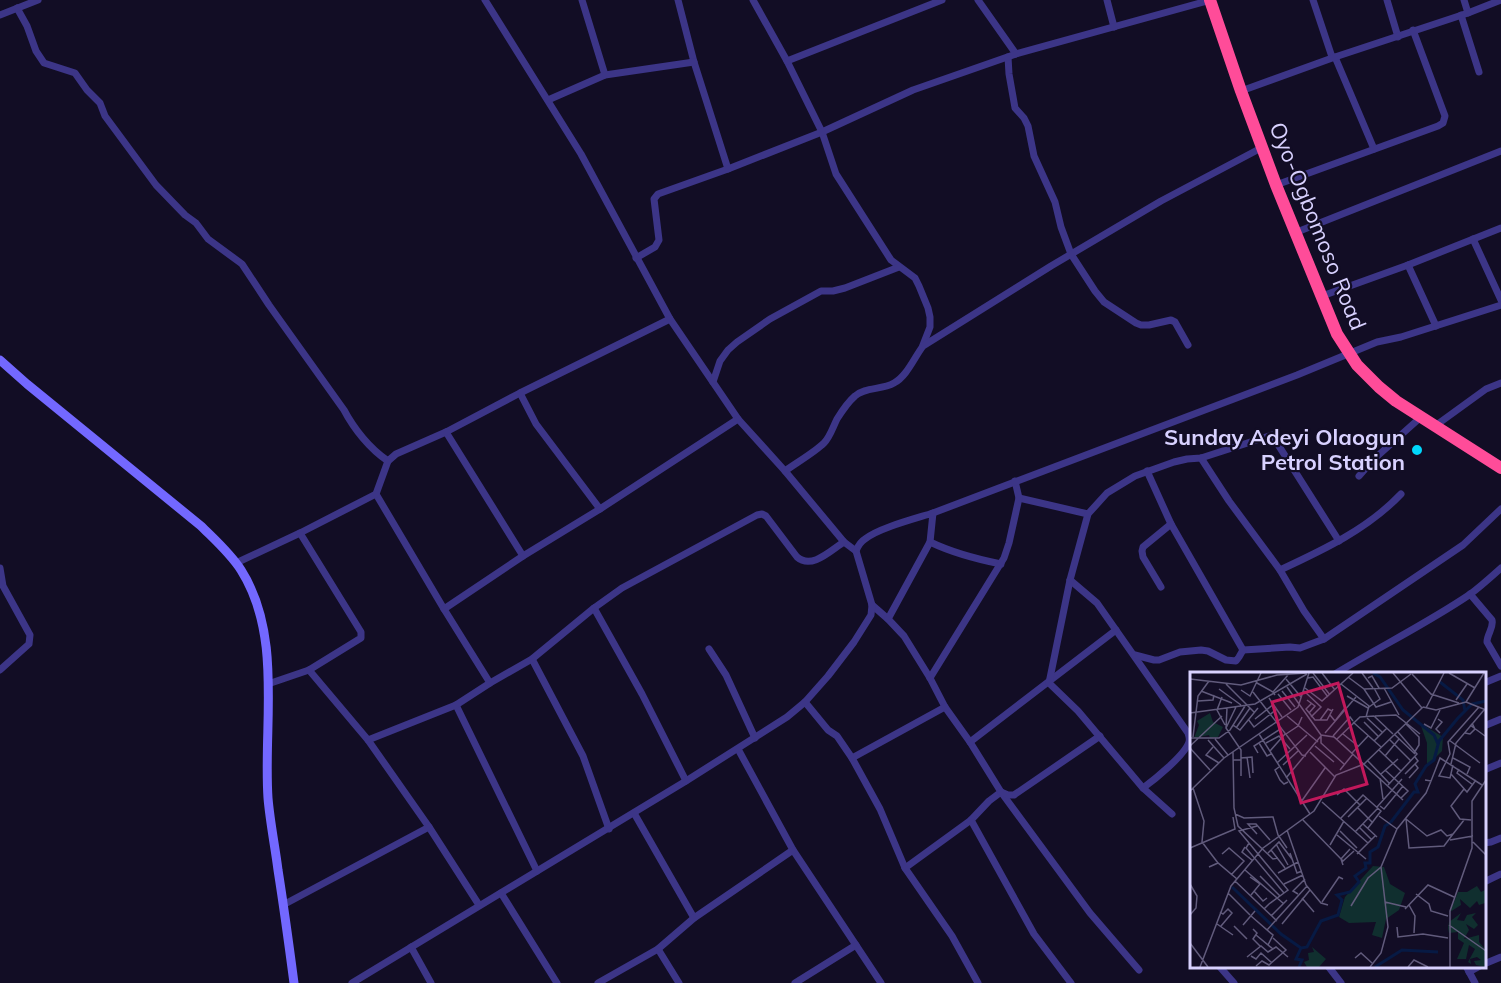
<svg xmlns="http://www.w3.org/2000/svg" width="1501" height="983" font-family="Mulish,sans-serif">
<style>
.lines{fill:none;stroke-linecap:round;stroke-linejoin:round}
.street{stroke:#3c3587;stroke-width:7}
.secondary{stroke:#7368ff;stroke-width:9}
.highway{stroke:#ff4c99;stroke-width:12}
.poi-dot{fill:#00d7fc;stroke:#120d25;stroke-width:2}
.labels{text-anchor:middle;stroke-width:4.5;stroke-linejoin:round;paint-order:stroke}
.street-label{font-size:22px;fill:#d8d1ff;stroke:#120d25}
.poi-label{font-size:22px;font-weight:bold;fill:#d8d1ff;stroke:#120d25;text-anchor:end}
.inset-river{fill:none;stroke:#071a44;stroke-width:3}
.inset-road{fill:none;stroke:#615b7c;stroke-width:1.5}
.view{fill:#c2185b;fill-opacity:0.15;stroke:#c2185b;stroke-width:3}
.inset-edge{fill:none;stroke:#d8d1ff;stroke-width:3}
</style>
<rect width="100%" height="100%" fill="#120d25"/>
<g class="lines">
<g class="street">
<polyline points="485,0 581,154 670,319 738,419 785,471 844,542 856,551"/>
<polyline points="582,0 605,75"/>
<polyline points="678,0 694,62 728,169"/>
<polyline points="753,0 787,61 822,132 836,174 891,260 915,278 919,286 928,308 930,317 930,327 923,345"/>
<polyline points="978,0 1016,54"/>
<polyline points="1107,0 1114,27"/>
<polyline points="1313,0 1332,57 1335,57 1374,149"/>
<polyline points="1387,0 1398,37"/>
<polyline points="1464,0 1468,13"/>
<path d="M17,8L27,26L36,51L44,63L75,73L87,90L100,103L105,116L156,185L185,215L196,223L208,239L242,264L269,305L344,410C354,429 370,449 388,461"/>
<polyline points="0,15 38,0"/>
<polyline points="1461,15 1479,72"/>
<polyline points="1008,57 1009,74 1015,108 1024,118 1028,126 1034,156 1055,202 1061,227 1071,254 1095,291 1104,302 1136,323 1141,325 1149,325 1171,320 1175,322 1188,345"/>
<polyline points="787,61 942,0"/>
<polyline points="1241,91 1335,57 1468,13 1501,0"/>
<polyline points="548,100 605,75 694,62"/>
<polyline points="1276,185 1438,126 1443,123 1445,116 1413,30"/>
<polyline points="1297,232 1501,151"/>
<polyline points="1473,239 1501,300"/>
<polyline points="636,258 655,247 659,240 654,199 658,194 728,169 822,132 913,90 1016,54 1211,0"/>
<polyline points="1408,265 1436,326"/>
<polyline points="1322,296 1408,265 1501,228"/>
<polyline points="713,382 720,361 728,350 737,342 770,319 821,291 833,291 845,288 899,267"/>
<polyline points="520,393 536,424 600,509"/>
<polyline points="1435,426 1486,389 1501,383"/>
<polyline points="446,432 523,556"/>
<path d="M1201,458L1229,501L1280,570C1323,550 1368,529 1401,494"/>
<path d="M785,471C796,463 815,452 824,443C830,437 833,427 837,419C842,411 848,402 855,396C865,387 882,390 894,383C907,376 914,358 923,346L1051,266L1161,201L1263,147"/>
<polyline points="1147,471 1171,524 1243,650 1290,647 1300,648 1324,639 1463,545 1501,509"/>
<polyline points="1359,476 1373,460 1421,417"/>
<polyline points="376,494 444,609 490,683"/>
<polyline points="1019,498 1088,514"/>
<path d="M930,542C953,553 976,559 1001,564"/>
<polyline points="236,563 300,533 376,494 388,461 396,454 446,432 520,393 670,319"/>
<polyline points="0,568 3,586 30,635 29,644 0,670"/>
<polyline points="1280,570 1304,611 1324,639"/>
<path d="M1070,580L1097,603L1188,733C1189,737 1190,738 1189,742C1185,755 1154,780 1143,788"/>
<polyline points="1161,587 1143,557 1142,551 1143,547 1171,524"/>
<path d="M1470,594L1492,620C1494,628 1487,634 1487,642L1501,666"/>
<polyline points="872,605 888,619 904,636 930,678 945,707 970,742 1001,792 989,801 971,820 1034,934 1071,983"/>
<polyline points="594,608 642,694 686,781"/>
<polyline points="444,609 523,556 600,509 738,419"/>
<polyline points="888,619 930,542 933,513"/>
<polyline points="709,649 726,675 755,738"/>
<polyline points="1135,655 1154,660 1159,660 1180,652 1201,650 1208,651 1226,660 1236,661 1239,657 1243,650"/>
<polyline points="532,659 583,756 609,829"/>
<polyline points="309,670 368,740 429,827 479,905"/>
<path d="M1335,674C1379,647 1426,624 1469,595C1480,587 1491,577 1501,568"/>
<polyline points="930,678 1004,558 1009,543 1019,498 1015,481"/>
<polyline points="1484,683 1501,676"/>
<polyline points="268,684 309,670 361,638 361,632 300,533"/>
<polyline points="805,702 828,730 837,736 852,758 880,809 905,868 952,936 978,983"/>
<polyline points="456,705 537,871"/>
<polyline points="1484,726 1501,719"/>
<path d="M368,740L456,705L490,683L532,659L594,608L622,588L757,515L762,514L766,516L797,557C812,570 831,550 844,542"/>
<polyline points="970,742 1116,630"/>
<polyline points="738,749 793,850 881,983"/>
<polyline points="852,758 945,707"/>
<polyline points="1484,770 1501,763"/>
<polyline points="1001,792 1090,913 1139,970"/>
<polyline points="1001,792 1008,795 1014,795 1100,736"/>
<polyline points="634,813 694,918"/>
<polyline points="1172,814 1143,788 1078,711 1049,683 1070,580 1088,514 1107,493 1135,476 1174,462 1187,459 1201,458 1272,435 1339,541"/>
<polyline points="1484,843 1491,842 1501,838"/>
<polyline points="905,868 971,820"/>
<polyline points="1484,882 1501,874"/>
<polyline points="501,893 557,983"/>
<polyline points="283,905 429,827"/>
<polyline points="411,947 431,983"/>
<polyline points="658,949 679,983"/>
<polyline points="1484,964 1501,957"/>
<polyline points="1219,966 1234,983"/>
<polyline points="1328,966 1341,983"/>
<polyline points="1466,966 1475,983"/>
<polyline points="1469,972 1480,966"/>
<path d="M352,983L686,781L787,717L805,702L828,676L854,642L871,615L872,605L856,551C858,546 860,542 865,539C879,528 914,519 933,513L1297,375L1377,342L1401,337L1501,305"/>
<polyline points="598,983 658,949 694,918 793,850"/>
<polyline points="795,983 856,945"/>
</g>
<path class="secondary" d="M0,360L27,384L201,526C215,540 230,553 241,570C283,636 263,725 268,798C270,822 275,846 278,870C284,908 289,945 294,983"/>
<polyline class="highway" points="1210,0 1241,91 1276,185 1337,334 1357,365 1379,387 1396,401 1501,468"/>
</g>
<circle class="poi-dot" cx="1417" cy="450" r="6"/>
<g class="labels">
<g class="street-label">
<text transform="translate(1318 226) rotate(68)" y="8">Oyo-Ogbomoso Road</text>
</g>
<g class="poi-label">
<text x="1405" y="445">Sunday Adeyi Olaogun<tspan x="1405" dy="25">Petrol Station</tspan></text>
</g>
</g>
<g transform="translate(1190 672)">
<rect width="296" height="296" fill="#120d25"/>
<path d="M20,41L23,50L33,55L28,65L20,66L19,63L4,66L9,53L7,49ZM230,51L253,65L252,79L237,94V71ZM183,194L194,195L200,212L215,221L209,238L196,247L192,266L182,263L186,250L159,251L149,245L155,225ZM287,214L291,220L295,218V231L289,233L287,229L280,236L270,227L271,233L260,240L268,220H277ZM271,241L267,248L274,249L277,243L286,241L282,245L288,253L284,257L276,252L279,258L274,267L289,263V270L295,277V295L286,293L284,289L291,288L287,285L280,287L281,292L278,290L285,277L279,273L276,287H267L274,271L268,267V260L259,261L258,256L259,250ZM122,275L136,287L129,295H117L114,290L119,288L118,281L124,280Z" fill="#102f2f"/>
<path class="inset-river" d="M183,1L190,5L213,38L244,63L248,72M250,10L273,28L275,39M201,150L224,120H228L225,112L236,94L244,88L249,69L268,46L282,32L296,29M42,215L91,262L111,276M109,295L112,288L106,287L111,276L117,275L131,249L148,243L152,228L147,223L160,220L169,210L165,204L176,196L175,191H180V180L188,175L195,154L201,150M185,295L212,278L248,280"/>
<path class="inset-road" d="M123,1L140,23M132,1L145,18M172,1L183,16M203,1L232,36M259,1L285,16M222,2L241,22L269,31M158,5L174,17L186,35L201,30M118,6L123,5L138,25M178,6L182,4L189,16M0,7L51,13L87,3L117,1M96,7L111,25M67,11L83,20M36,12L64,40M151,12L179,34L176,45M97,15L131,63L144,65L213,128M115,16L132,29L163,1M194,16L209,43M29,17L51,33M174,17L202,16L221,2M51,18L60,24L71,1M11,19L42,31M92,19L105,35M114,19L131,35L121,45M63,20L112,83L116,84M88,22L101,38M85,23L83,20L98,3M157,24L178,36M32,25L27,38L35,53M79,26L92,45M117,28L125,34L119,41M266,28L277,12M8,29L23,28L24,23M276,30L294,1M276,30L296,38M122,31L116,37L125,48H137L143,37M179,35L190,27L184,16M233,35L246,38L276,30M37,36L36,56L51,78V88M236,36L254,1M0,41L65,32L117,2M140,43L145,49L155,36M97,44L128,70M185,44L206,43L230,62M177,46L192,60M58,47L64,55L87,37M65,47L84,32M248,47L252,50L246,57L250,61M130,48L138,37L142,39M163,50L191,75M174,50L188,64M216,52L229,65V73L224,81M234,52L241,56L250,38M43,53L50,58L68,36M280,53L295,64M296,54V93M36,56L46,35M46,56L60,36M135,61L166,25M275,61L280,62L285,57L282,51M69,62L120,142M96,62L108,54L112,45M153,62L168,74M204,62L225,82M131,64V71L154,92M143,64L160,45L163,49M3,65L8,24L19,9M0,66H29L40,58L55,34M25,67L38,83M147,67L170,45L184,44L203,62M18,68L34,86M200,68L221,89M259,68L290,91M184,69L197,56M69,71L77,84L81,82M76,71L89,64L100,77M0,74L32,44M125,74L144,90M23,75L16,83L29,91M0,76L20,98M189,78L211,99M80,79L95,62M43,80L44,136L48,154L83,187L88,186M120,80L145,105M68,81L64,74L92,56M162,81L178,64M195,84L209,67M57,85L60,106M51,86L62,85L63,101M263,86L280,95L277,102M43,88H51V104M177,88L200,112M87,91L117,63M261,92L266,71L294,38M93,93L108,79M263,93L260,106L249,104L260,82L258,70L289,35M89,95L85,98L90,108L94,112L98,110M269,97L267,101L283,113M150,98L163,82M195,98L218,119L211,126M191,102L208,87M215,102L228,89L225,85M261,102L277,120L286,108M96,106L131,64M190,106L193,127M219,106L228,96L225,92M235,108L241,109L250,86L292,113M198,113L227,82L208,60M3,116L14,149L12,170L28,191M274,117L261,134L270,147L281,148M0,119L34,86L108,35L119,1M147,123L154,117L170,133M111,130L135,96M132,130L178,171M190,134L194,137L213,114M167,135L183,151M187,135L212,107M45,142L54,146L83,145L88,163L97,176M189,144L207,157M158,145L177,126M151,146L173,123L191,139L178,156M216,147L219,176L254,174L263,162M216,147L237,164L251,158L257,164L263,162L274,148M113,148L153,189L164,179M173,152L187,165M169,155L182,168M97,158L116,213L131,231L138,233M150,159L167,176M165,160L188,136M67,162L58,152H66L80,168M147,163L176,187M260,168L283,164M283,170L296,183M59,171L49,159L67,154M86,172L98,193M140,173L154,149M55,175L52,180L63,189M0,176L45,157L43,145M81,178L95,196M78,181L89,170L102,187M100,181L107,201L112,199M32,182L39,176L54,189L41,203M167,182L185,164M153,193L151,187L160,177M19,195L28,191L47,207M55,198L94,232M88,201L108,190M70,204L90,224M60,205L70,212L61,223M45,209L87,249M0,212L7,224L6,236L0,243M94,212L113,203M64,219L73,229L77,226M38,221L60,243M108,222L103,219L115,207M226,222L239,232L241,239L258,244M112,226L124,240M132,230L149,205L153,207M195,230L216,235M219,233L225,244L224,261M161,234L178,206L191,195L207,157L236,121L241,109M74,237L79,232L94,221L98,218L59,171L56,176L94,221M215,237L238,213L264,225M30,240L33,242L38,237L42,241L31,254M61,244L83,263L78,273M81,244L97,228M27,252L43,263M92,252L120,218M53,253L65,239M259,253L296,279M44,254L57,267M207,255L208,265L233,262L258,266M63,257L67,261L63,267L70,274M77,258L117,214M66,263L83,277M0,271L18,295M61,284L66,287L71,281L82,291M57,285L71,274L78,280L86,275L98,285M165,286L171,281L182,291M66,294L72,289L79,293L96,278L83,266M10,295L41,214L73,176L124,139L146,103L174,92L233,35M180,295L191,281L198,255L191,195M218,295L224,288L238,295M260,295V239L282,176V129L296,108"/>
<path class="view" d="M148,11L177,112L111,131L82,30Z"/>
<rect width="296" height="296" class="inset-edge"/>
</g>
</svg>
